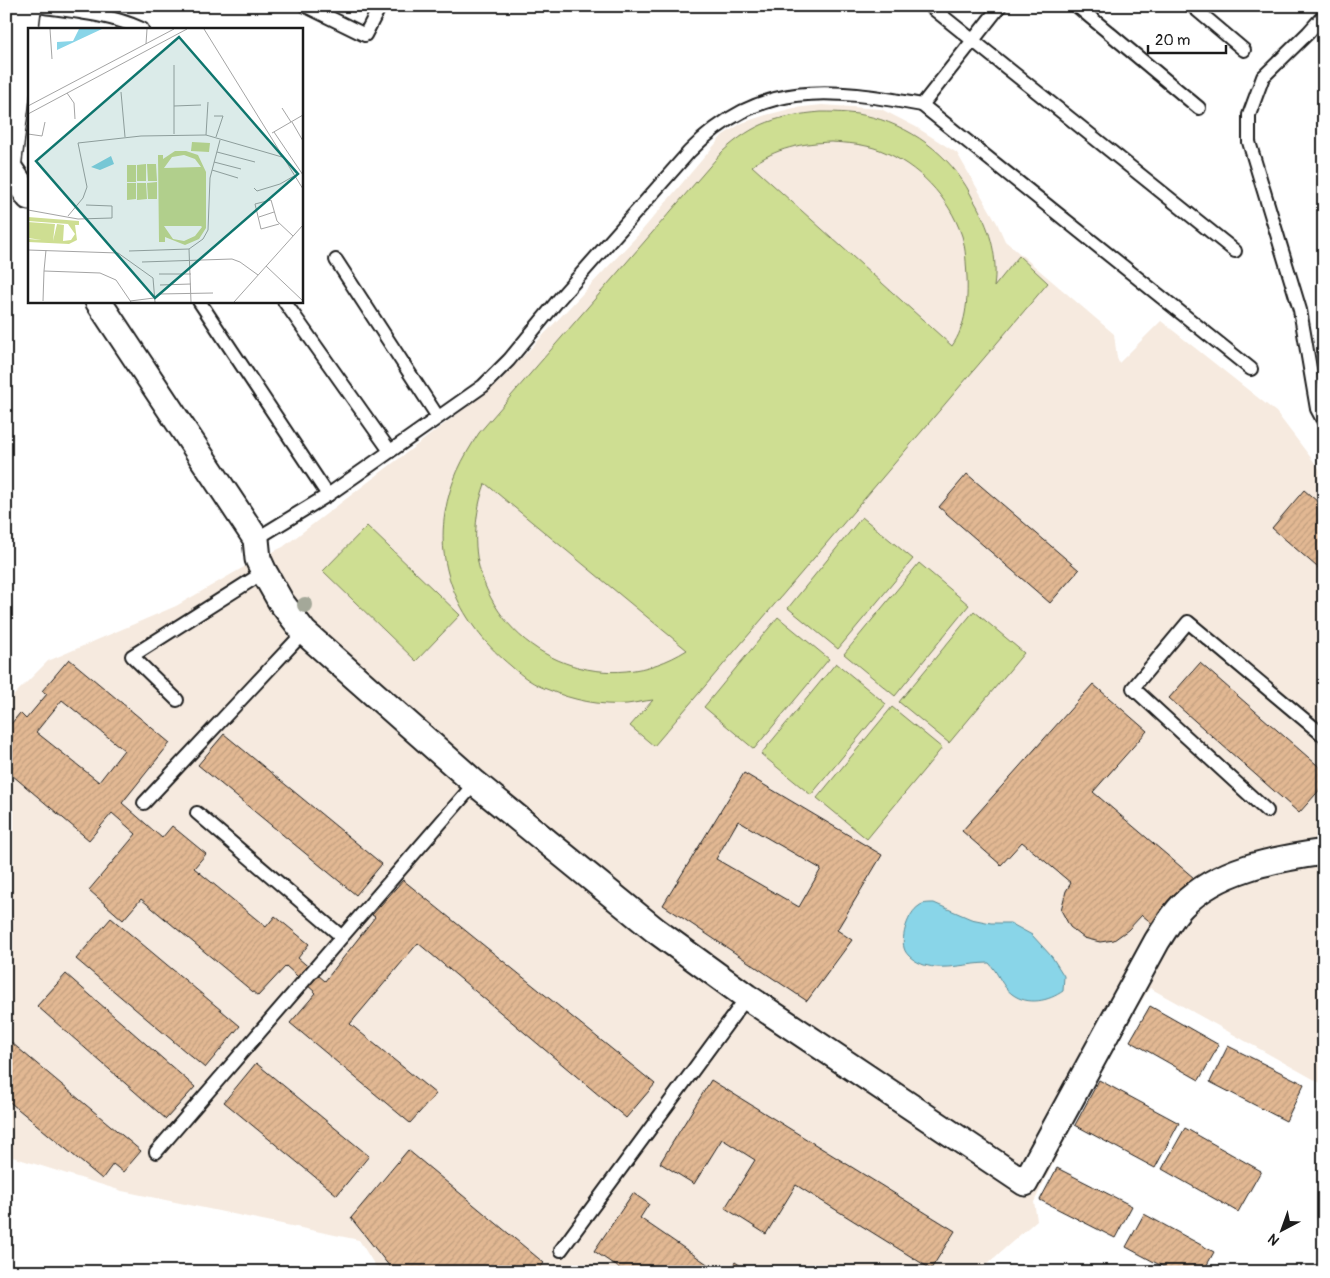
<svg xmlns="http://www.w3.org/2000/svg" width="1330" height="1278" font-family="Pangolin,sans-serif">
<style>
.built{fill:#f6eadf}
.pitch{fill:#cede92;stroke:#757d57;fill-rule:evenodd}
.water{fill:#89d5e8;stroke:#5d8b96}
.building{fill:url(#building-hatch);stroke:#1c1c1c;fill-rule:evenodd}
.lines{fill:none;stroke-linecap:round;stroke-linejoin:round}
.service-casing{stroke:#1c1c1c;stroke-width:16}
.minor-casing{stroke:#1c1c1c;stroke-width:29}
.tertiary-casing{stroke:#1c1c1c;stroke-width:31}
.service{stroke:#fff;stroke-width:12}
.minor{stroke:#fff;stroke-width:25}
.tertiary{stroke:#fff;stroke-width:28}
.tree{fill:#a4a899}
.inset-road{fill:none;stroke:#a4a4a4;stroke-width:1}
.view{fill:#0f766e;fill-opacity:0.15;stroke:#0f766e;stroke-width:2.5}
.inset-edge{fill:none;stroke:#1c1c1c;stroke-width:2.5}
</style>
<defs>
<pattern id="building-hatch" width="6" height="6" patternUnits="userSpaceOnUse" patternTransform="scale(1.25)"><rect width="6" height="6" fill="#e2b893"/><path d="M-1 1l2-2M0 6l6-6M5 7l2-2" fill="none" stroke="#c19e7e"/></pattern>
</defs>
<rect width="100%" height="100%" fill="#fff"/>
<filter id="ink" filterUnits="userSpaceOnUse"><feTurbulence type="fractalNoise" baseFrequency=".02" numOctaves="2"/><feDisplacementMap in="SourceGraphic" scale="10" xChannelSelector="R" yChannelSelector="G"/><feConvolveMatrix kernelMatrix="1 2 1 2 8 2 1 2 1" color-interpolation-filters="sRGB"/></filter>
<g filter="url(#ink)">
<polygon class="built" points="822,105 881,109 916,127 957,153 997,223 1005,241 1114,334 1117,358 1119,363 1161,321 1276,412 1324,475 1324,1085 1150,988 1112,1045 1034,1202 1037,1220 978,1272 379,1272 359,1240 122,1191 6,1155 6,703 48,661 176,606 258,559 283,547 498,383 639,234 723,135 742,123 766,115 794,108"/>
<g class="pitch">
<path d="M821,112C830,112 839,112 848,113C891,116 938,143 962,180C968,188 972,198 977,206C991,232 998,258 994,287L1019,256L1048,283L654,746L630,726L653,700C644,701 635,703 627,704C601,706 572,700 549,690C534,685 522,676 511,666C465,628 435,574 445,513C450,482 462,459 479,433L722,152C755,122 778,116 821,112ZM831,142C848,143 864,144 880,150C918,165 949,197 962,236C966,249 966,264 967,277C968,301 966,326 952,346L752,166C775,148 803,143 831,142ZM485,484H486L687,650C610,699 508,661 481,574C472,546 475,511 485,484Z"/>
<polygon points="862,517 913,559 838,649 788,608"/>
<polygon points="367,526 460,615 416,661 323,571"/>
<polygon points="919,563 969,605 895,696 844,654"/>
<polygon points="974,611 1024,653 949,743 899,702"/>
<polygon points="778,617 829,659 754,749 704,707"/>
<polygon points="836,663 886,704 811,795 761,754"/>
<polygon points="892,707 942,748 867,839 817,798"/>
</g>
<path class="water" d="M934,903L971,919L991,923H1010L1032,935L1052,957L1064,976L1063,991C1049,1001 1028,1006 1012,994C1002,987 998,972 989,963C968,963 944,971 924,965C916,962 906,956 904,948C901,936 908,913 919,906C922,903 929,903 934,903Z"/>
<g class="building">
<polygon points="967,474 1079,570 1050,603 939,507"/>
<polygon points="1304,490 1324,507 1324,573 1272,528"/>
<path d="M69,659L170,743L122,803L162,838L172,826L206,854L194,868L266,927L275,916L309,944L298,958L325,981L375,917L372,915L403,880L655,1084L626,1118L418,943L350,1024L436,1094L410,1123L290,1023L316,993L286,966L258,996L141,899L123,920L89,890L136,834L112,813L89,840L6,770V730L20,713L26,719L47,694L42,691ZM62,700L124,750L99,782L36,732Z"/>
<polygon points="1200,663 1324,771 1324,785 1299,813 1169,698"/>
<polygon points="1093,684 1147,731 1093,792 1194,878 1154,925 1142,915 1128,930 1114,940 1100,942 1084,938 1070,927 1061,910 1066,891 1071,883 1022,842 1001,865 962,831"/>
<polygon points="224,734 382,864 356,895 198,765"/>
<path d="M744,773L882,855L837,930L852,940L807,1001L663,905ZM738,821L821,869L799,907L716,859Z"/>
<polygon points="111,918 240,1026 205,1068 76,959"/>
<polygon points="66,974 195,1087 166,1119 37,1006"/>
<polygon points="1150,1006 1219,1045 1199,1080 1130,1041"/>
<polygon points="6,1038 141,1151 123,1172 113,1164 102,1179 6,1099"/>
<polygon points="1228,1046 1304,1084 1286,1121 1210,1082"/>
<polygon points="256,1063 369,1156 337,1195 224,1102"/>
<polygon points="711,1080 955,1231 931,1269 796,1185 766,1234 725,1208 755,1160 722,1139 694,1184 660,1163"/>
<polygon points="1099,1080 1179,1123 1155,1168 1075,1125"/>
<polygon points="1185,1128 1261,1171 1238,1212 1162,1169"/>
<polygon points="408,1150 544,1263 536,1272 394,1272 351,1218"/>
<polygon points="1057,1168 1132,1206 1115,1238 1040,1200"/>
<polygon points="633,1193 649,1204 640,1218 719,1272 625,1272 594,1251"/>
<polygon points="1144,1214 1214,1252 1203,1272 1173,1272 1126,1247"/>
<polygon points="735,1262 750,1272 728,1272"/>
</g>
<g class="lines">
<defs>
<g id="service">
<path d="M37,6C73,11 109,14 142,29"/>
<polyline points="306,6 365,35 380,6"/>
<polyline points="930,6 1235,251"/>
<polyline points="1077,6 1199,108"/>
<polyline points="1192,6 1244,50"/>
<polyline points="1324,15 1308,33 1263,77 1249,115 1249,142 1300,310 1317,409 1324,422"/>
<polyline points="922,105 1251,369"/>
<polyline points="336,260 438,417"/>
<polyline points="199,301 328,495"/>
<polyline points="284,301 390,451"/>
<path d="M256,539L328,495L483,386L509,360L560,298L689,152C760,79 830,88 922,105L1000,6"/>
<polyline points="177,700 132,656 264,572"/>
<polyline points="144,803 304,632"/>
<polyline points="1267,811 1133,688 1188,622 1324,736"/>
<polyline points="197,813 341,936"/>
<polyline points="156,1152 475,783"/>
<polyline points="561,1250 747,997"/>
</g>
<g id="minor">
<polyline points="7,165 29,197"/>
<path d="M98,301L256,539L258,559L264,572L281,602L304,632L475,783L655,930L747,997L1025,1183L1157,941C1165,929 1172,916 1182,906C1218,869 1275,859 1324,852"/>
</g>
<polyline id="tertiary" points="6,171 27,6"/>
</defs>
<use href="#service" class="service-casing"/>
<use href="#minor" class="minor-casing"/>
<use href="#tertiary" class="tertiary-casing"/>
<use href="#service" class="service"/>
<use href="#minor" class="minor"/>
<use href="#tertiary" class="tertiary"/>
</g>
<circle class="tree" cx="305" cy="605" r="8"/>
</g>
<g transform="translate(28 28)">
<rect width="275" height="275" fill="#fff"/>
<path d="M164,114L182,115L181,124L163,123ZM147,123H158L170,127L178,144V200L171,211L157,217L137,209V214H131L130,127H135V131ZM156,127L167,131L173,139L136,140L144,129ZM136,198H173L174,199L167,208L156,213L145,211ZM118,136V153H109V137ZM119,136H128L129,153H120ZM99,137H108V154H99ZM129,154V171H120L119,155ZM99,155H108V171L99,172ZM109,155H118L119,171L109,172ZM0,189L51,193V197H47L49,212L41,216L0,214V211L14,212L0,210V194L27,196L25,213L29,196L36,197L35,213L43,212L47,206L40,196L0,193Z" fill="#cede92" fill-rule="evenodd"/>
<path d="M51,1H74L29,22V14L45,13ZM83,128L86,136L72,142L63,139Z" fill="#89d5e8"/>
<path class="inset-road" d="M22,1L24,31M176,1L275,161M118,16L119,1M146,37V106M93,64L97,109M39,65L46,75L47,91M0,78L146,1M146,78L173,77M254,80L263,94M0,86L159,1M186,88H195L188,109M264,94L275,113M246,104L275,147M244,105L275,87M0,106L14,108L17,94M178,107L180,74M189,124L227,134M186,134L213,141M184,142L210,150M226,160L229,163L252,156L266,148M0,182L50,191L84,190V178L58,177M40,188L55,170L59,159L50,115L113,108L178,107L254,129M231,189L246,184M251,196L233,201L227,176L243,172L249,193L265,208M0,222L90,225L125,250L127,274M101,223L161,221M114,234L204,231L212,234L230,247M238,238L275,273M16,243L18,222M131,246H163M132,257L163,256M131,266L185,265M15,273L16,243L72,245L88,252L103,274M102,273L126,270M163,274L161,221L175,211L180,202L182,150L192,112M206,274L275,197"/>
<path class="view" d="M151,9L270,146L127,270L8,133Z"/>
<rect width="275" height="275" class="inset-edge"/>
</g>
<rect width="1330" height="1278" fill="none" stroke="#fff" stroke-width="25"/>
<rect x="12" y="12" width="1305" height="1253" fill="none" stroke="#1c1c1c" stroke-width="2" filter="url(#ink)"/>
<g transform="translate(1282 1230) rotate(221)" stroke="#ffffff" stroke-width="4" paint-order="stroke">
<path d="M0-4L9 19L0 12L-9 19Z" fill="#1c1c1c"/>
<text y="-8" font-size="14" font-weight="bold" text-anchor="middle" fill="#1c1c1c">N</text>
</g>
<path d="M1148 45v8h78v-8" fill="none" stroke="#1c1c1c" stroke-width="2.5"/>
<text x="1155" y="45" font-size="15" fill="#1c1c1c" stroke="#ffffff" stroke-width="4" paint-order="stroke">20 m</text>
</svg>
